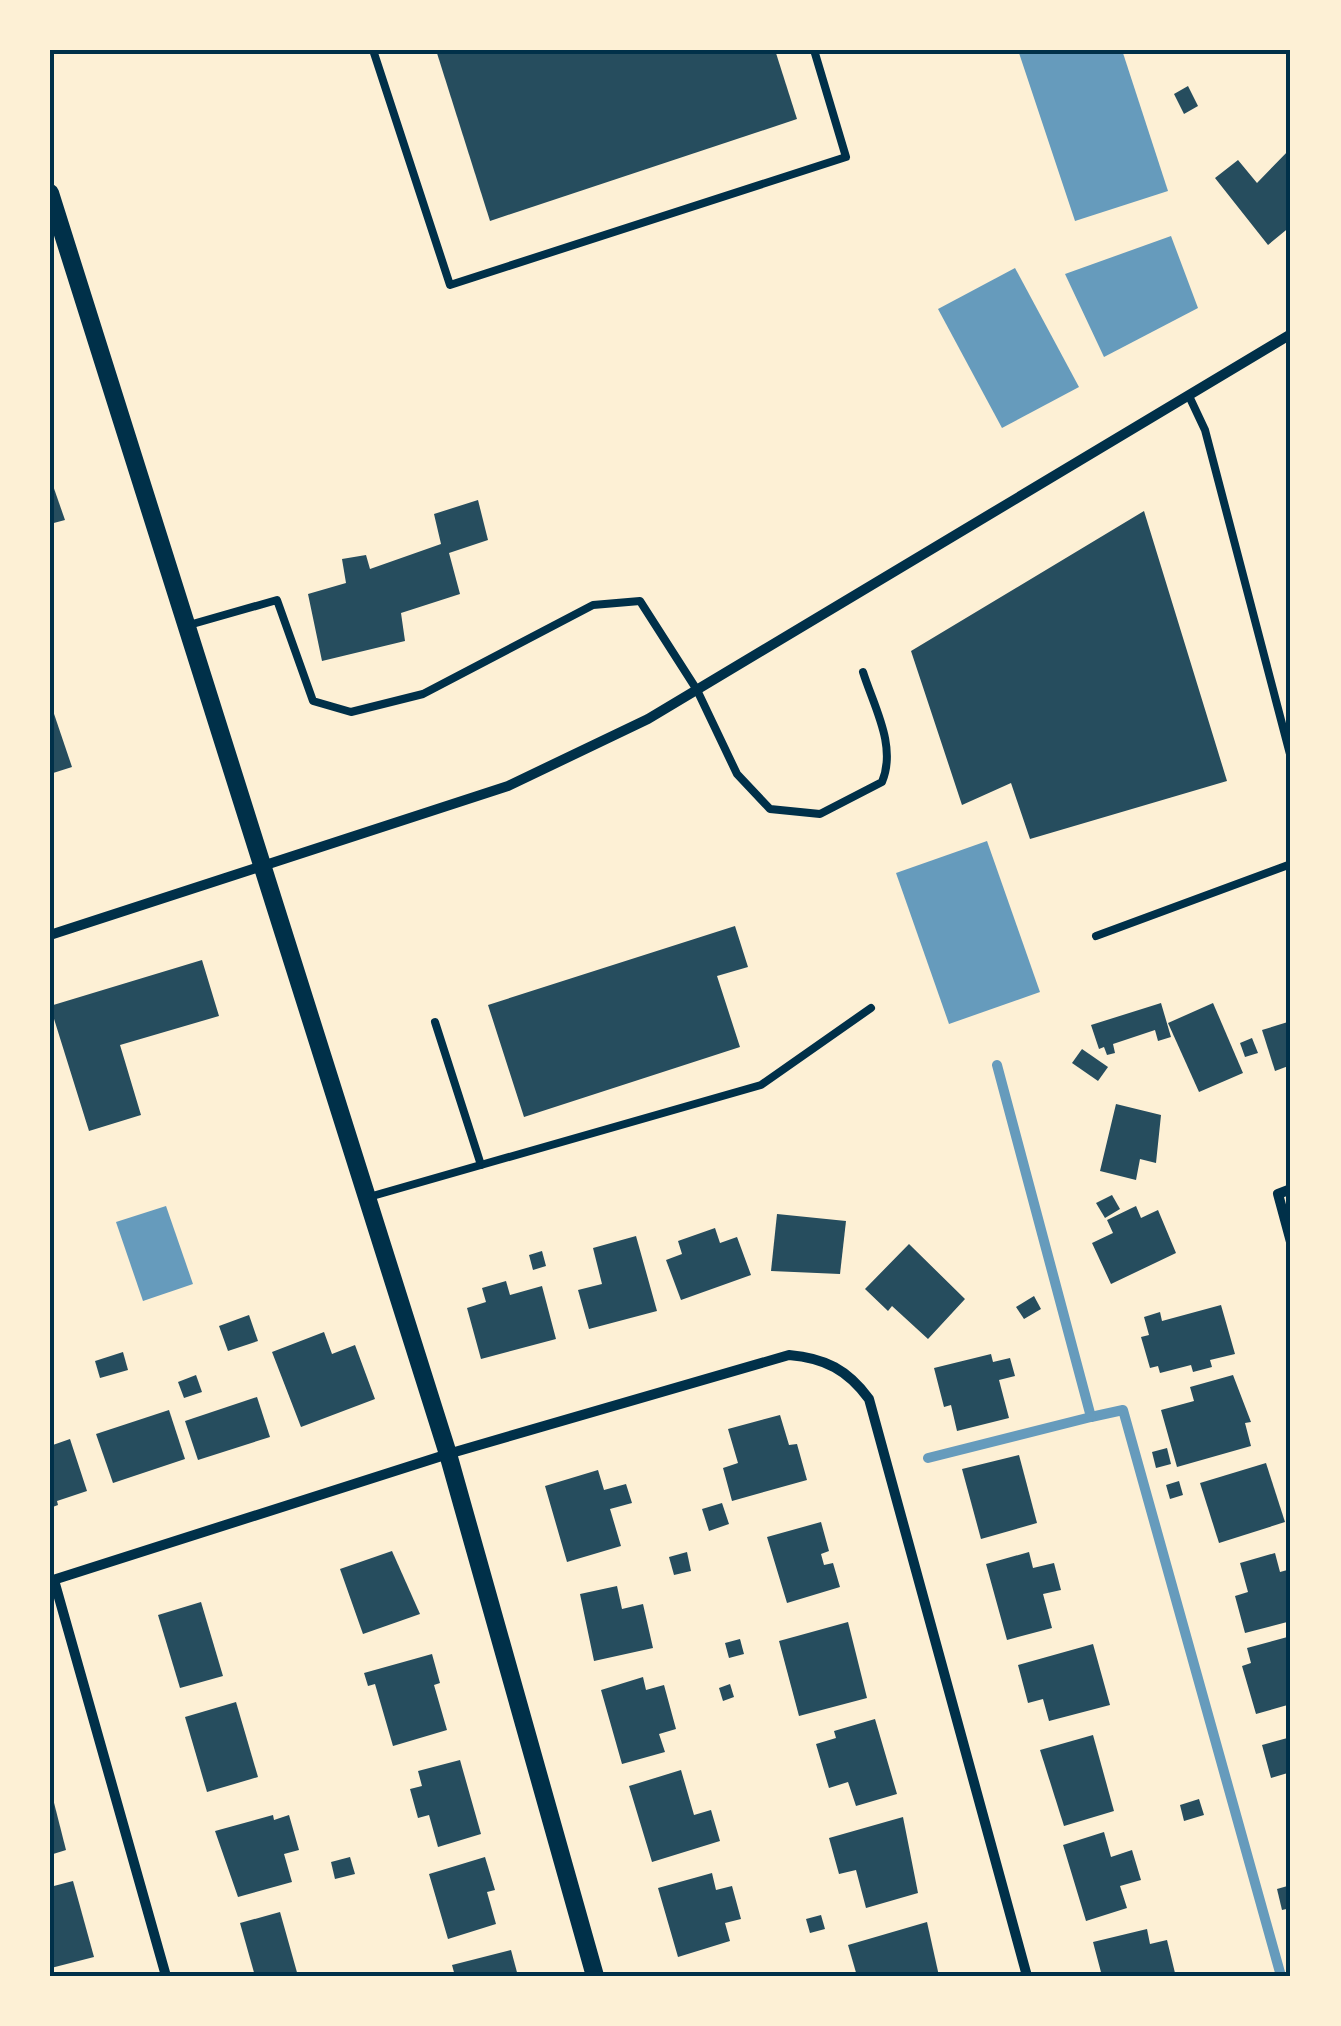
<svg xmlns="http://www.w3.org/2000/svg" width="1341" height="2026" font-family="Poppins,sans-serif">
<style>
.water{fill:#669bbc}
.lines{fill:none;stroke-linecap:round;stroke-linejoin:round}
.stream{stroke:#669bbc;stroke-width:10}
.building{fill:#264d5e}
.service{stroke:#003049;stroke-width:8}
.minor{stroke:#003049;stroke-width:10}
.tertiary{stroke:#003049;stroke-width:18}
.neatline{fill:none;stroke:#003049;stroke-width:4}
</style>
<rect width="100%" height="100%" fill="#fdf0d5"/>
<g class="water">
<polygon points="1018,50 1122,50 1168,191 1075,221"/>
<polygon points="1171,236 1198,308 1104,357 1065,274"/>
<polygon points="1015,268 1079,387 1002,428 938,309"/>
<polygon points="987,841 1040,992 949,1024 896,873"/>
<polygon points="166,1206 193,1284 143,1301 116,1222"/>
</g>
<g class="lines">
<g class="stream">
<polyline points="997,1065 1091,1417 1123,1410 1281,1976"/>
<polyline points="928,1458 1091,1417"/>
</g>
</g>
<g class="building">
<polygon points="436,50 775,50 797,119 490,221"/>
<polygon points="1188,86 1198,106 1184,114 1174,94"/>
<polygon points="1291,148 1291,226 1268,245 1215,178 1238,160 1257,183"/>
<polygon points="50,477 65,520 50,524"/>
<polygon points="478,500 488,540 449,553 460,594 401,613 405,641 322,661 308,594 346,583 342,559 366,555 370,569 441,544 434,514"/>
<polygon points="1144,511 1227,781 1030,839 1011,783 962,805 911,651"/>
<polygon points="50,702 72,767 50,774"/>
<polygon points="735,926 748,967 717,976 740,1047 524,1117 488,1005"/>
<polygon points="202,960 219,1016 120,1045 141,1115 89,1131 50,1006"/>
<polygon points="1161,1003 1171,1037 1158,1041 1155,1030 1113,1044 1115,1053 1107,1055 1104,1047 1099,1049 1091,1025"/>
<polygon points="1213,1003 1243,1073 1199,1092 1168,1023"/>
<polygon points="1291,1021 1291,1065 1275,1071 1262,1030"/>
<polygon points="1252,1038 1258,1053 1245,1057 1240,1043"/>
<polygon points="1082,1049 1108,1067 1098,1081 1072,1063"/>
<polygon points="1116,1104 1161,1115 1156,1163 1140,1159 1136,1180 1100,1171"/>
<polygon points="1112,1195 1120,1209 1105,1218 1096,1203"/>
<polygon points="1136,1206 1141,1218 1158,1210 1176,1253 1111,1284 1092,1243 1113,1233 1107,1220"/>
<polygon points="777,1214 846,1221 840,1274 771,1271"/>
<polygon points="715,1228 720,1243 737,1237 751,1275 681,1300 666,1260 682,1254 678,1241"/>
<polygon points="636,1236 657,1311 589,1329 578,1290 602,1284 593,1248"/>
<polygon points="909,1244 965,1299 928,1339 892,1306 888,1311 865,1289"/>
<polygon points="542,1251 546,1266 533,1270 529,1255"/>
<polygon points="506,1281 510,1295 542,1286 556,1339 481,1359 467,1308 486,1302 482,1288"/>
<polygon points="1034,1296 1041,1309 1024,1319 1016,1307"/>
<polygon points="1221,1305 1235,1354 1210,1360 1212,1367 1193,1372 1191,1365 1160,1373 1158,1366 1150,1368 1141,1337 1149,1335 1144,1317 1160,1312 1162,1321"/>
<polygon points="249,1315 258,1341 228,1351 219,1326"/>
<polygon points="324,1332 332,1354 355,1345 375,1399 301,1427 272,1352"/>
<polygon points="123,1352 128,1370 100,1378 95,1361"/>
<polygon points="991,1354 993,1362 1010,1358 1015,1376 999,1380 1009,1418 957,1431 951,1405 944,1407 934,1368"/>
<polygon points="196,1375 202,1392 184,1398 178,1382"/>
<polygon points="1233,1375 1251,1422 1245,1423 1251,1446 1177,1467 1161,1410 1194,1401 1190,1387"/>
<polygon points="257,1397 270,1437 198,1460 185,1421"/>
<polygon points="169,1410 185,1459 113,1483 96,1434"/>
<polygon points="780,1415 789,1445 797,1444 807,1480 732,1501 723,1468 738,1463 728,1429"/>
<polygon points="70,1439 87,1491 57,1501 58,1505 50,1508 50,1446"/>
<polygon points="1167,1448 1171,1464 1156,1468 1152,1452"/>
<polygon points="1019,1455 1037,1523 981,1539 962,1469"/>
<polygon points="1266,1463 1285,1522 1219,1543 1200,1483"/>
<polygon points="598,1470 604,1490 626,1484 632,1503 610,1509 621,1546 567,1562 545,1486"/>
<polygon points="1179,1481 1183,1495 1170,1499 1166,1485"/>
<polygon points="722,1503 729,1524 709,1531 702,1509"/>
<polygon points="821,1522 829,1551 821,1554 824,1565 833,1563 840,1587 787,1603 767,1537"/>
<polygon points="392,1551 420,1614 363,1634 340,1569"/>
<polygon points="687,1552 691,1571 674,1575 669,1557"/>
<polygon points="1029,1552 1033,1568 1054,1563 1061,1590 1043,1594 1052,1628 1007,1640 986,1564"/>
<polygon points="1275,1553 1280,1572 1291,1569 1291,1621 1245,1633 1235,1596 1248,1592 1240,1563"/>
<polygon points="617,1586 622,1609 643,1604 653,1648 594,1661 580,1594"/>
<polygon points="201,1602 223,1676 180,1688 158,1615"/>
<polygon points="848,1622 867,1698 799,1716 779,1641"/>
<polygon points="1291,1636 1291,1704 1256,1714 1242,1666 1251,1663 1247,1648"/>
<polygon points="740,1639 744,1654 729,1658 725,1643"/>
<polygon points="1093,1644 1110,1705 1049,1721 1043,1699 1028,1703 1018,1665"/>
<polygon points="432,1654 440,1683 434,1685 447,1730 393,1746 375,1684 368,1686 364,1673"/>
<polygon points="643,1677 646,1690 664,1685 676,1729 659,1734 665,1752 622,1764 601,1690"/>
<polygon points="730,1684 734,1697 723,1701 719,1688"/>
<polygon points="236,1702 258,1777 207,1792 185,1717"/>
<polygon points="875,1719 897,1794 856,1806 848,1782 829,1788 816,1744 836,1738 834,1731"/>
<polygon points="1093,1735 1114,1811 1064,1826 1040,1750"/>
<polygon points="1291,1737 1291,1772 1271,1778 1262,1745"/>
<polygon points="460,1760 481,1834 438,1847 429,1815 418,1818 410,1789 422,1786 418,1771"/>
<polygon points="681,1770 694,1815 711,1810 720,1841 652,1862 629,1786"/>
<polygon points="50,1787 66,1850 50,1855"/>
<polygon points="1199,1799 1204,1815 1184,1821 1180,1805"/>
<polygon points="273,1815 274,1820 289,1815 299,1850 284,1854 292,1882 238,1897 215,1831"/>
<polygon points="903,1817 918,1893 866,1908 856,1870 839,1874 829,1838"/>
<polygon points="1104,1832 1111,1857 1132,1850 1141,1880 1120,1886 1127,1908 1086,1921 1063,1845"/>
<polygon points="350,1857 355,1874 335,1879 331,1862"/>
<polygon points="485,1857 495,1890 487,1892 496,1924 448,1939 429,1874"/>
<polygon points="712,1873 716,1890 732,1886 741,1919 725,1923 730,1941 678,1957 658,1888"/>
<polygon points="73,1881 94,1957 51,1968 50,1887"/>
<polygon points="1291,1885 1291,1908 1282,1910 1277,1889"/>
<polygon points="280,1912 298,1976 255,1976 240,1923"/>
<polygon points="821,1915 825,1929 810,1933 806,1919"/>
<polygon points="927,1922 939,1976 857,1976 848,1945"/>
<polygon points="1147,1929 1150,1944 1167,1940 1175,1973 1102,1976 1093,1942"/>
<polygon points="511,1950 518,1976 455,1976 452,1965"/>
</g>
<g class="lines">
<g class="service">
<polyline points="373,50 450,285 846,157 814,50"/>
<polyline points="1189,396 1205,430 1291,758"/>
<path d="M189,625L277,600L313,701L351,712L423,694L593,605L640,601L697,690L737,774L770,809L820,814L882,782C897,746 874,707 863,672"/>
<polyline points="1096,936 1291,864"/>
<polyline points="435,1022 481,1165"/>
<polyline points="369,1197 761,1085 871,1008"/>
</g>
<g class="minor">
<polyline points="50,935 508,786 648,719 1291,334"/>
<polyline points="1291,1189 1278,1194 1291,1242"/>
<polyline points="54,1580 166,1976"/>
<path d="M50,1581L448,1454L789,1355C825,1358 848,1370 869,1399L1027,1976"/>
</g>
<polyline class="tertiary" points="50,193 448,1454 595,1976"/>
</g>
<rect width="1341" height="2026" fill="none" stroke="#fdf0d5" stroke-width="105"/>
<rect x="52" y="52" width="1236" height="1922" class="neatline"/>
</svg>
